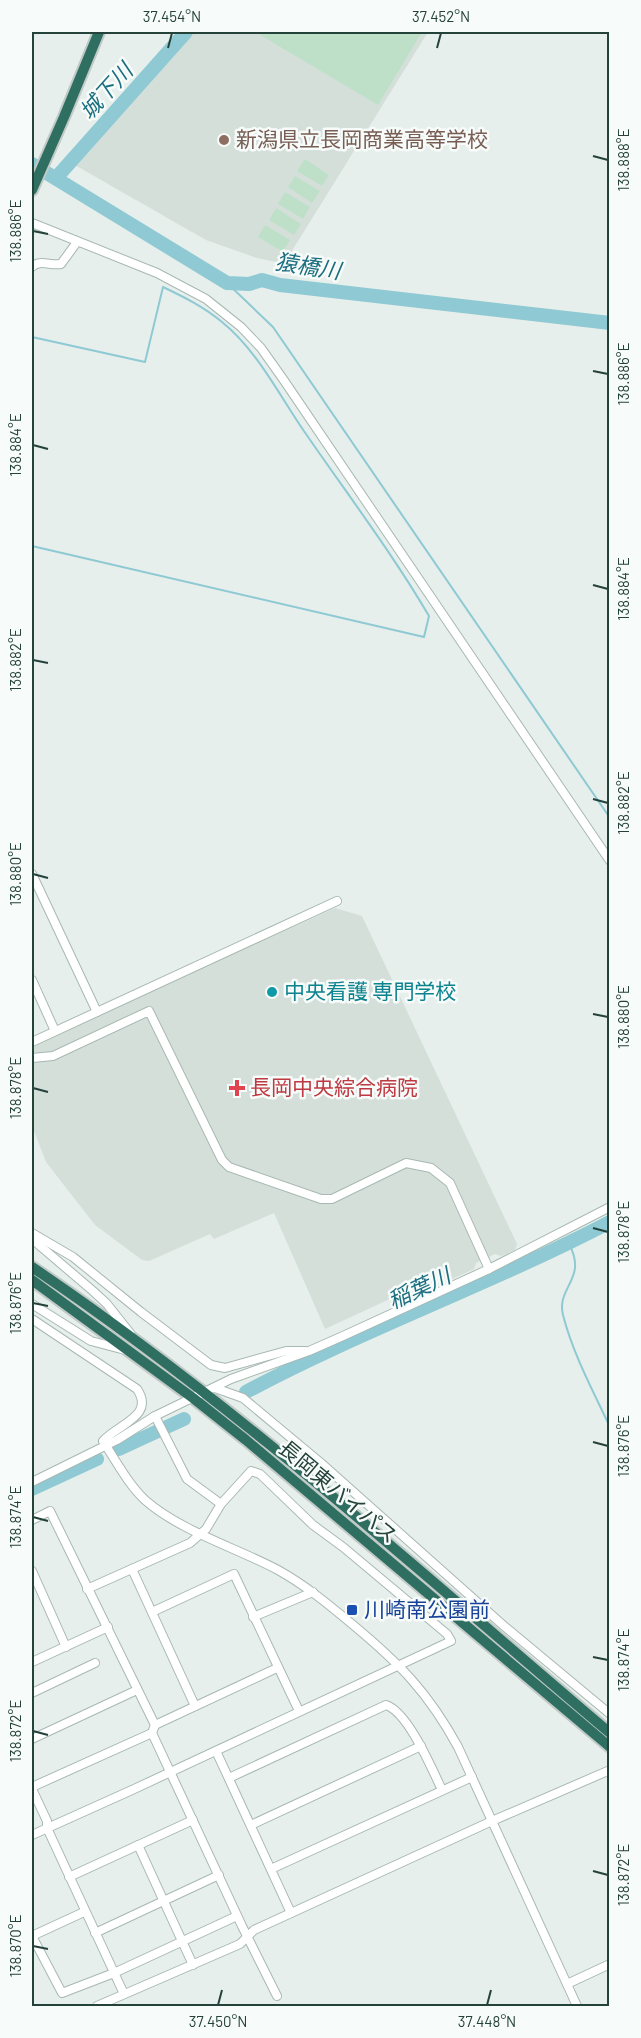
<svg xmlns="http://www.w3.org/2000/svg" width="641" height="2038" font-family="Barlow,'Noto Sans JP',sans-serif">
<style>
.built{fill:#d4dfda}
.green{fill:#bfe0c8}
.lines{fill:none;stroke-linecap:round;stroke-linejoin:round}
.stream{stroke:#8ec9d4;stroke-width:2}
.river{stroke:#8ec9d4;stroke-width:14}
.minor-casing{stroke:#a8b8b2;stroke-width:10}
.highway-casing{stroke:#c2cac8;stroke-width:14}
.minor{stroke:#fff;stroke-width:8}
.highway{stroke:#2f6f62;stroke-width:10}
.ticks{fill:none;stroke:#24423a;stroke-width:2}
.education-dot{fill:#8d6e63;stroke:#f7fbf9;stroke-width:2}
.culture-dot{fill:#0f9aa8;stroke:#f7fbf9;stroke-width:2}
.health-dot{fill:#e0444e;stroke:#f7fbf9;stroke-width:2}
.transit-dot{fill:#1a4fb4;stroke:#f7fbf9;stroke-width:2}
.labels{text-anchor:middle;stroke-width:5;stroke-linejoin:round;paint-order:stroke}
.education-label{font-size:21px;fill:#785e54;stroke:#f7fbf9;text-anchor:start}
.culture-label{font-size:21px;fill:#0d838f;stroke:#f7fbf9;text-anchor:start}
.health-label{font-size:21px;fill:#be3a42;stroke:#f7fbf9;text-anchor:start}
.street-label{font-size:21px;fill:#24423a;stroke:#f7fbf9}
.transit-label{font-size:21px;fill:#164399;stroke:#f7fbf9;text-anchor:start}
.water-label{font-size:22px;font-style:italic;fill:#1c6f80;stroke:#f7fbf9}
.neatline{fill:none;stroke:#24423a;stroke-width:2}
.ticks-label{font-size:15px;text-anchor:middle;fill:#24423a}
</style>
<rect width="100%" height="100%" fill="#e6efeb"/>
<g class="built">
<polygon points="185,32 428,32 285,262 276,262 257,258 206,240 66,160 119,107"/>
<polygon points="335,908 362,916 517,1244 515,1250 501,1256 495,1254 476,1263 474,1269 395,1305 392,1298 325,1329 274,1213 214,1239 210,1234 149,1261 142,1260 95,1225 46,1162 32,1126 32,1049 33,1046"/>
</g>
<g class="green">
<polygon points="255,32 422,32 378,105"/>
<polygon points="305,159 329,175 322,186 297,171"/>
<polygon points="295,176 320,191 312,203 288,187"/>
<polygon points="285,192 310,207 303,219 278,204"/>
<polygon points="276,208 301,224 294,235 269,220"/>
<polygon points="265,225 290,240 283,252 258,237"/>
</g>
<g class="lines">
<g class="stream">
<polyline points="227,283 273,327 610,818"/>
<path d="M32,337L145,362L163,287C184,297 204,307 222,322C258,351 280,397 306,434C348,495 392,553 429,616L424,637L32,546"/>
<path d="M569,1244C588,1279 556,1287 563,1315C573,1354 593,1391 610,1427"/>
</g>
<g class="river">
<polyline points="32,164 227,283 249,284 262,280 280,285 610,323"/>
<polyline points="56,178 186,32"/>
<path d="M246,1392C364,1329 491,1284 610,1222"/>
<polyline points="119,1449 184,1419"/>
<polyline points="32,1489 97,1459"/>
</g>
<defs>
<g id="minor">
<polyline points="32,223 157,273 206,299 241,327 261,348 283,379 610,861"/>
<path d="M32,267C39,259 51,266 61,264L77,242"/>
<polyline points="32,874 97,1012"/>
<polyline points="32,980 55,1031"/>
<polyline points="32,1042 337,901"/>
<polyline points="32,1058 53,1056 149,1011 222,1160 229,1167 321,1199 332,1199 406,1163 431,1168 450,1183 489,1269"/>
<polyline points="32,1233 73,1257 141,1312 211,1365 225,1368 286,1351 305,1351"/>
<polyline points="32,1239 93,1291 107,1304 130,1333"/>
<polyline points="32,1304 91,1341 125,1350"/>
<path d="M32,1319L137,1389C155,1416 120,1423 103,1441C116,1461 128,1484 145,1500C180,1531 237,1548 278,1570C305,1585 328,1604 352,1624C400,1664 428,1692 458,1747L577,2006"/>
<polyline points="215,1388 243,1398 321,1463 504,1626 610,1714"/>
<polyline points="155,1416 187,1479 221,1504"/>
<polyline points="32,1482 117,1440 155,1416 231,1379 309,1351 343,1336 489,1269 610,1207"/>
<polyline points="32,1520 50,1511 155,1725 152,1733 242,1926 277,1996"/>
<polyline points="132,1569 195,1706"/>
<polyline points="32,1571 66,1647"/>
<polyline points="152,1612 234,1574 299,1711"/>
<polyline points="253,1617 313,1592"/>
<polyline points="32,1662 108,1627"/>
<polyline points="32,1693 95,1663"/>
<polyline points="155,1725 277,1668"/>
<polyline points="32,1739 137,1690"/>
<polyline points="216,1751 291,1913"/>
<path d="M229,1778L386,1705C408,1712 432,1769 442,1790"/>
<polyline points="32,1787 152,1733"/>
<polyline points="32,1789 47,1821 47,1828 124,1994"/>
<polyline points="251,1825 421,1746"/>
<polyline points="32,1835 132,1790 451,1641 447,1634 343,1547 313,1525 260,1474 251,1471 221,1504 206,1529 190,1543 87,1589"/>
<polyline points="138,1845 193,1965"/>
<polyline points="271,1869 472,1777"/>
<polyline points="69,1877 193,1820"/>
<polyline points="95,1933 219,1875"/>
<polyline points="32,1936 62,1993 114,1973 237,1916"/>
<polyline points="32,1936 84,1912"/>
<polyline points="567,1984 610,1964"/>
<polyline points="97,2006 240,1944 254,1930 492,1821 610,1770"/>
</g>
<g id="highway">
<polyline points="32,190 64,117 99,32"/>
<path d="M32,1267C237,1405 421,1573 610,1733"/>
<polyline points="32,1280 193,1398 246,1440 610,1747"/>
</g>
</defs>
<use href="#minor" class="minor-casing"/>
<use href="#highway" class="highway-casing"/>
<use href="#minor" class="minor"/>
<use href="#highway" class="highway"/>
</g>
<path class="ticks" d="M168,48L172,33M437,48L441,33M593,156L608,160M33,231L48,234M593,371L608,374M33,445L48,449M593,585L608,589M33,660L48,663M593,799L608,803M33,874L48,878M593,1014L608,1017M33,1088L48,1092M593,1228L608,1232M33,1303L48,1306M593,1442L608,1446M33,1517L48,1521M593,1657L608,1660M33,1731L48,1735M593,1871L608,1875M33,1946L48,1949M218,2005L222,1990M487,2005L491,1990"/>
<circle class="education-dot" cx="224" cy="140" r="6"/>
<circle class="culture-dot" cx="272" cy="992" r="6"/>
<path class="health-dot" d="M234 1079h6v6h6v6h-6v6h-6v-6h-6v-6h6z"/>
<rect class="transit-dot" x="346" y="1604" width="12" height="12" rx="3"/>
<g class="labels">
<g class="education-label">
<text x="236" y="147">新潟県立長岡商業高等学校</text>
</g>
<g class="culture-label">
<text x="284" y="999">中央看護 専門学校</text>
</g>
<g class="health-label">
<text x="250" y="1095">長岡中央綜合病院</text>
</g>
<g class="street-label">
<text transform="translate(338 1492) rotate(40)" y="7">長岡東バイパス</text>
</g>
<g class="transit-label">
<text x="364" y="1617">川崎南公園前</text>
</g>
<g class="water-label">
<text transform="translate(106 91) rotate(-48)" y="8">城下川</text>
<text transform="translate(308 266) rotate(9)" y="8">猿橋川</text>
<text transform="translate(419 1288) rotate(-25)" y="8">稲葉川</text>
</g>
</g>
<rect width="641" height="2038" fill="none" stroke="#f7fbf9" stroke-width="66"/>
<rect x="33" y="33" width="575" height="1972" class="neatline"/>
<g class="ticks-label">
<text x="172" y="22">37.454°N</text>
<text x="441" y="22">37.452°N</text>
<text transform="translate(624 160) rotate(-90)" y="5">138.888°E</text>
<text transform="translate(16 231) rotate(-90)" y="5">138.886°E</text>
<text transform="translate(624 374) rotate(-90)" y="5">138.886°E</text>
<text transform="translate(16 445) rotate(-90)" y="5">138.884°E</text>
<text transform="translate(624 589) rotate(-90)" y="5">138.884°E</text>
<text transform="translate(16 660) rotate(-90)" y="5">138.882°E</text>
<text transform="translate(624 803) rotate(-90)" y="5">138.882°E</text>
<text transform="translate(16 874) rotate(-90)" y="5">138.880°E</text>
<text transform="translate(624 1017) rotate(-90)" y="5">138.880°E</text>
<text transform="translate(16 1088) rotate(-90)" y="5">138.878°E</text>
<text transform="translate(624 1232) rotate(-90)" y="5">138.878°E</text>
<text transform="translate(16 1303) rotate(-90)" y="5">138.876°E</text>
<text transform="translate(624 1446) rotate(-90)" y="5">138.876°E</text>
<text transform="translate(16 1517) rotate(-90)" y="5">138.874°E</text>
<text transform="translate(624 1660) rotate(-90)" y="5">138.874°E</text>
<text transform="translate(16 1731) rotate(-90)" y="5">138.872°E</text>
<text transform="translate(624 1875) rotate(-90)" y="5">138.872°E</text>
<text transform="translate(16 1946) rotate(-90)" y="5">138.870°E</text>
<text x="218" y="2027">37.450°N</text>
<text x="487" y="2027">37.448°N</text>
</g>
</svg>
